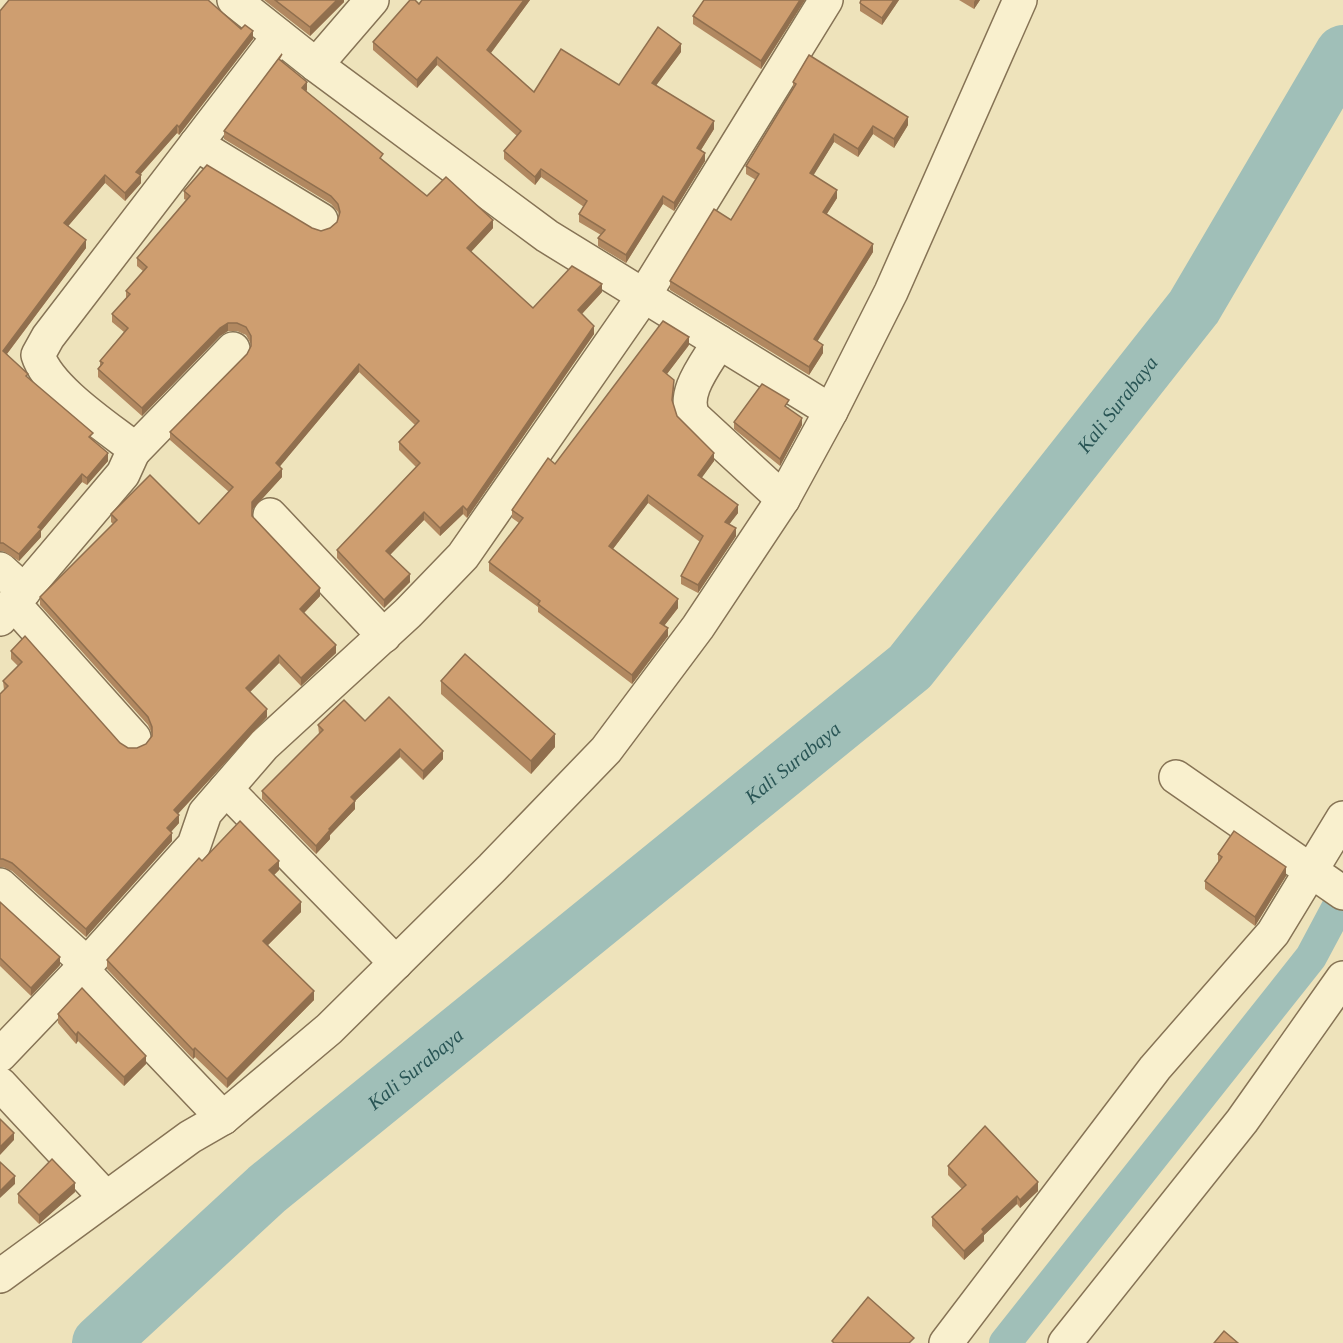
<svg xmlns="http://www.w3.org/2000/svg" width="1343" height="1343" font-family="Georgia,serif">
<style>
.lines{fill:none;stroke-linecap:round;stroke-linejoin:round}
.canal{stroke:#a0bfb8;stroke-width:32}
.river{stroke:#a0bfb8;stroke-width:56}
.minor-casing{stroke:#867355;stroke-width:36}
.minor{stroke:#f9f0ce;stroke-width:33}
.wall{fill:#b18860}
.shaded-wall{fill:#906f4e}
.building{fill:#ce9e70;stroke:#906f4e;stroke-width:1.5}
.labels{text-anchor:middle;stroke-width:4.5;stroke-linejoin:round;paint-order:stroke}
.water-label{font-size:20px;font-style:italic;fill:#295555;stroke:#f6edcb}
</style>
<rect width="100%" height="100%" fill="#eee3bb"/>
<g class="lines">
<polyline class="canal" points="1005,1343 1311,957 1343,897"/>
<path class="river" id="s1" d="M100,1343L267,1189L910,667L1194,307L1343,53"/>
<defs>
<g id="minor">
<polyline points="234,0 316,65 547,236 831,411"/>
<polyline points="316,65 372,0"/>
<polyline points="196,144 321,220"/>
<path d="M719,342C707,363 680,394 694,417L783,499"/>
<polyline points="133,452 233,349"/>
<polyline points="270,515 384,636"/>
<polyline points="0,569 24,591"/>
<polyline points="13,603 134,738"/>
<path d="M0,619L123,474L133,452L131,446C104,425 48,388 38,355L48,337L279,36"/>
<polyline points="1176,777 1343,893"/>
<polyline points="226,789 396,963"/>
<polyline points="0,885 87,964"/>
<polyline points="82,970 223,1118"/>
<polyline points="0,1055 87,964 194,845 205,813 264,745 408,613 463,556 643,297 826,0"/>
<polyline points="0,1084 106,1198"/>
<polyline points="0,1276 190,1137 223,1118 329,1029 492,868 606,750 698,627 783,499 831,411 891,292 1020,0"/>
<polyline points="946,1343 1155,1068 1273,933 1343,818"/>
<polyline points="1065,1343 1242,1121 1343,978"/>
</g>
</defs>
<use href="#minor" class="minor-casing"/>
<use href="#minor" class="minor"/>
</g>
<g class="wall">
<polygon points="264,0 344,0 344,2 310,36"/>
<polygon points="422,0 530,0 491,53 534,92 619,85 681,52 656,85 714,129 701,150 705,161 674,211 663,204 626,263 598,246 598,238 601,235 579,222 579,214 584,207 541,177 535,185 504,159 504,151 517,136 437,65 417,88 373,50 373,42 419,4"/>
<polygon points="704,0 805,0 761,69 693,24 693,16"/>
<polygon points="861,0 899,0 882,25 860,11 860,3"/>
<polygon points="959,0 980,0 974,9"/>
<polygon points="0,11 253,39 179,135 177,133 140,175 141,183 125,201 105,183 68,226 86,248 7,354 28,378 93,439 108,461 87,485 82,482 41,531 41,537 19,561 3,551 0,551"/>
<polygon points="282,62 307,90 306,91 383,161 427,196 493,228 471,252 533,308 602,292 582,314 594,334 467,518 463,514 440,536 424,520 390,555 410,582 384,608 337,558 337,550 416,467 399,450 399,442 415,425 359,372 280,466 282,477 252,510 252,516 320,596 304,613 336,653 301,686 279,663 250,692 267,717 178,814 179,823 171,832 172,841 86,937 12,871 3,867 0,867 0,694 4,690 3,681 18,666 11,659 11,651 120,743 128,748 137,748 146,744 152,736 152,734 148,725 40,605 40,597 113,524 111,522 111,514 199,524 229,492 170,440 170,432 247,354 251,346 251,344 246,335 237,331 228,331 220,336 142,416 98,377 98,369 100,366 100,361 124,332 112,322 112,314 126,298 126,291 143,271 137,266 137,258 186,200 184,199 184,191 321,231 330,228 337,222 339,215 338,212 331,204 224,139 224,131"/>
<polygon points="793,82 908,125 894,148 873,134 858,157 834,142 813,175 837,198 826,215 873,252 817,341 823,353 809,375 670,290 670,281 731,220 756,180 746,174 746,166 793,89"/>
<polygon points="689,345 667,374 674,388 672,402 677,416 714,461 701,478 738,513 729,524 736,536 698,593 681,584 681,576 700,542 648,503 613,549 678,608 664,626 668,636 632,684 538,612 538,607 489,571 489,562 519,523 512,518 512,510 555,464"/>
<polygon points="789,407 788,408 802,425 780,466 734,429 734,422"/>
<polygon points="441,681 555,747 531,774 441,694"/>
<polygon points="365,721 443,759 423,780 400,757 355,801 355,809 330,835 330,839 316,854 262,799 262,791 319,734 318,725"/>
<polygon points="1218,854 1286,876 1255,926 1205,889 1205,881 1218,863"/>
<polygon points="202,861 279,870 274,875 301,912 268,945 314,1000 227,1088 195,1057 193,1059 107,969 107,960"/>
<polygon points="0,902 60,965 31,996 0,966"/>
<polygon points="58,1014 146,1064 124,1086 78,1041 76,1044 58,1023"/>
<polygon points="948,1166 1038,1191 1020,1208 1017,1204 984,1235 984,1241 964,1260 932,1226 932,1217 962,1189 948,1175"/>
<polygon points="75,1192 39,1224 18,1203 18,1194"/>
</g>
<g class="shaded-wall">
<polygon points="337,0 344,0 344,2 310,36 310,27"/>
<polygon points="524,0 530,0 487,58 487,50"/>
<polygon points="800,0 805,0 761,69 761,61"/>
<polygon points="894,0 899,0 882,25 882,18"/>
<polygon points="975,0 980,0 974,9 974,2"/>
<polygon points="253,31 253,39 179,135 179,127"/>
<polygon points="681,44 681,52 652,91 652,83"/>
<polygon points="437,57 437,65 417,88 417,80"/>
<polygon points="307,82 307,90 302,96 302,88"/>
<polygon points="908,117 908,125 894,148 894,139"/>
<polygon points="714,121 714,129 697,156 697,148"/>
<polygon points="177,125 177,133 136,179 136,172"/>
<polygon points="873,126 873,134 858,157 858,149"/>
<polygon points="834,134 834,142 810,181 810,173"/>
<polygon points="705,153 705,161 674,211 674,203"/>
<polygon points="541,169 541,177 535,185 535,177"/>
<polygon points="105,175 105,183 64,231 64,223"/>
<polygon points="141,175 141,183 125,201 125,193"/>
<polygon points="837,190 837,198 823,220 823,212"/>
<polygon points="663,196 663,204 626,263 626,255"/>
<polygon points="493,220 493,228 467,256 467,248"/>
<polygon points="86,240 86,248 3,359 3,351"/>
<polygon points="873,244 873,252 814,347 814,339"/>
<polygon points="602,284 602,292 578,318 578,310"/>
<polygon points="228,323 228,331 220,336 142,416 142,408 220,328"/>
<polygon points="594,326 594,334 467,518 467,510"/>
<polygon points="689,337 689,345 663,379 663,371"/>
<polygon points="823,345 823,353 809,375 809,367"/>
<polygon points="359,364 359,372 276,471 276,463"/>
<polygon points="802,418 802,425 780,466 780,459"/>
<polygon points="108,453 108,461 87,485 87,478"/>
<polygon points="714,453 714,461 698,483 698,475"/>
<polygon points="282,469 282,477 252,510 252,502"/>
<polygon points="82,474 82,482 41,531 41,537 19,561 19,554 38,527"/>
<polygon points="648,495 648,503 609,554 609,546"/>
<polygon points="738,505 738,513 725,530 725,522"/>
<polygon points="463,506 463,514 440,536 440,528"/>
<polygon points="424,512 424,520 386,559 386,551"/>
<polygon points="736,528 736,536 698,593 698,585"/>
<polygon points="410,574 410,582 384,608 384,600"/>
<polygon points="320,588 320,596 300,617 300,609"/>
<polygon points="678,599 678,608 660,631 660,623"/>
<polygon points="668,628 668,636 632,684 632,675"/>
<polygon points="336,645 336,653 301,686 301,678"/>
<polygon points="279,655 279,663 246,696 246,688"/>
<polygon points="267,709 267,717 174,818 174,810"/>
<polygon points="555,734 555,747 531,774 531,761"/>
<polygon points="400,749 400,757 355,801 355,809 330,835 330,839 316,854 316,846 351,797"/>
<polygon points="443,751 443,759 423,780 423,771"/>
<polygon points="179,815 179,823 167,836 167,828"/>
<polygon points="172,833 172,841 86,937 86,929"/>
<polygon points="279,861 279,870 269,880 269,870"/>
<polygon points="1286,867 1286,876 1255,926 1255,917"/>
<polygon points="301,902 301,912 263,950 263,941"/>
<polygon points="60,957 60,965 31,996 31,988"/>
<polygon points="314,991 314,1000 227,1088 227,1079"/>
<polygon points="78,1032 78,1041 76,1044 76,1035"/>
<polygon points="195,1048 195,1057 193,1059 193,1050"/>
<polygon points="146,1056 146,1064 124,1086 124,1077"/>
<polygon points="14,1133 14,1140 0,1155 0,1147"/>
<polygon points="15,1176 15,1184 0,1198 0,1191"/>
<polygon points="1038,1182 1038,1191 1020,1208 1020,1200"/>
<polygon points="75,1183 75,1192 39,1224 39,1215"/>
<polygon points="1017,1196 1017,1204 984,1235 984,1241 964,1260 964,1251 982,1229"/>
</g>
<g class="building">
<polygon points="9,0 208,0 241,29 245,25 253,31 179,127 177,125 136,172 141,175 125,193 105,175 64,223 86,240 3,351 28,374 26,376 93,433 89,437 108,453 87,478 82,474 38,527 41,529 19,554 3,543 0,543 0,11"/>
<polygon points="275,0 337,0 310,27"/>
<polygon points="410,0 415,0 419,4 422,0 524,0 487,50 534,92 561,49 619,85 658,27 681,44 652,83 714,121 697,148 705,153 674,203 663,196 626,255 598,238 605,230 579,214 587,201 541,169 535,177 504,151 521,131 437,57 417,80 373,42"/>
<polygon points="704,0 800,0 761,61 693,16"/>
<polygon points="861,0 894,0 882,18 860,3"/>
<polygon points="282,54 279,59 307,82 302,88 383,154 380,158 427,196 446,177 493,220 467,248 533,308 572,266 602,284 578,310 594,326 467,510 463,506 440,528 424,512 386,551 410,574 384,600 337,550 420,463 399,442 419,421 359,364 276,463 282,469 252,502 252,516 320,588 300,609 336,645 301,678 279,655 246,688 267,709 174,810 179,815 167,828 172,833 86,929 12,863 3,859 0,859 0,694 8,686 3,681 22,662 11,651 25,636 120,743 128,748 137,748 146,744 152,736 152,727 148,717 40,597 117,520 111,514 150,475 199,524 233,487 170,432 247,354 251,346 251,336 246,327 237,323 228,323 220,328 142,408 98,369 103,363 100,361 128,328 112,314 130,294 126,291 147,267 137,258 190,196 184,191 207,165 312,228 321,231 330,228 337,222 340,212 338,204 331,196 224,131"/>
<polygon points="809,55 908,117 894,139 873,126 858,149 834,134 810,173 837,190 823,212 873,244 814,339 823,345 809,367 670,281 714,209 731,220 759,174 746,166 796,84 793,82"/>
<polygon points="663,321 689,337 663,371 674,380 672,400 677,416 714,453 698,475 738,505 725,522 736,528 698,585 681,576 703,536 648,495 609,546 678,599 660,623 668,628 632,675 538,604 540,601 489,562 523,518 512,510 548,458 555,464"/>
<polygon points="762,384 789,400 785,406 802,418 780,459 734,422"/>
<polygon points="465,654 555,734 531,761 441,681"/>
<polygon points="389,697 443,751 423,771 400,749 351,797 355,801 329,829 330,830 316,846 262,791 323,730 318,725 344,700 365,721"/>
<polygon points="240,821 279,861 269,870 301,902 263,941 314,991 227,1079 195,1048 193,1050 107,960 199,858 202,861"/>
<polygon points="1234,831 1286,867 1255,917 1205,881 1222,857 1218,854"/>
<polygon points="0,902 60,957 31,988 0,958"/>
<polygon points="82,988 146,1056 124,1077 78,1032 76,1035 58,1014"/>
<polygon points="0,1119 14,1133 0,1147"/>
<polygon points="985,1126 1038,1182 1020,1200 1017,1196 982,1229 984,1232 964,1251 932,1217 966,1185 948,1166"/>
<polygon points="52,1159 75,1183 39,1215 18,1194"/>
<polygon points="0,1162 15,1176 0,1191"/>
<polygon points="868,1297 914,1338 909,1343 834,1343 832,1341"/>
<polygon points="1224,1331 1238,1343 1214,1343"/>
</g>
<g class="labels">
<g class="water-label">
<text dy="7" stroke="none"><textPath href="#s1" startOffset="1390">Kali Surabaya</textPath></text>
<text dy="7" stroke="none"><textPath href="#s1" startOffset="904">Kali Surabaya</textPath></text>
<text dy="7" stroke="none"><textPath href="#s1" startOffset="418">Kali Surabaya</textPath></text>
</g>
</g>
</svg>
